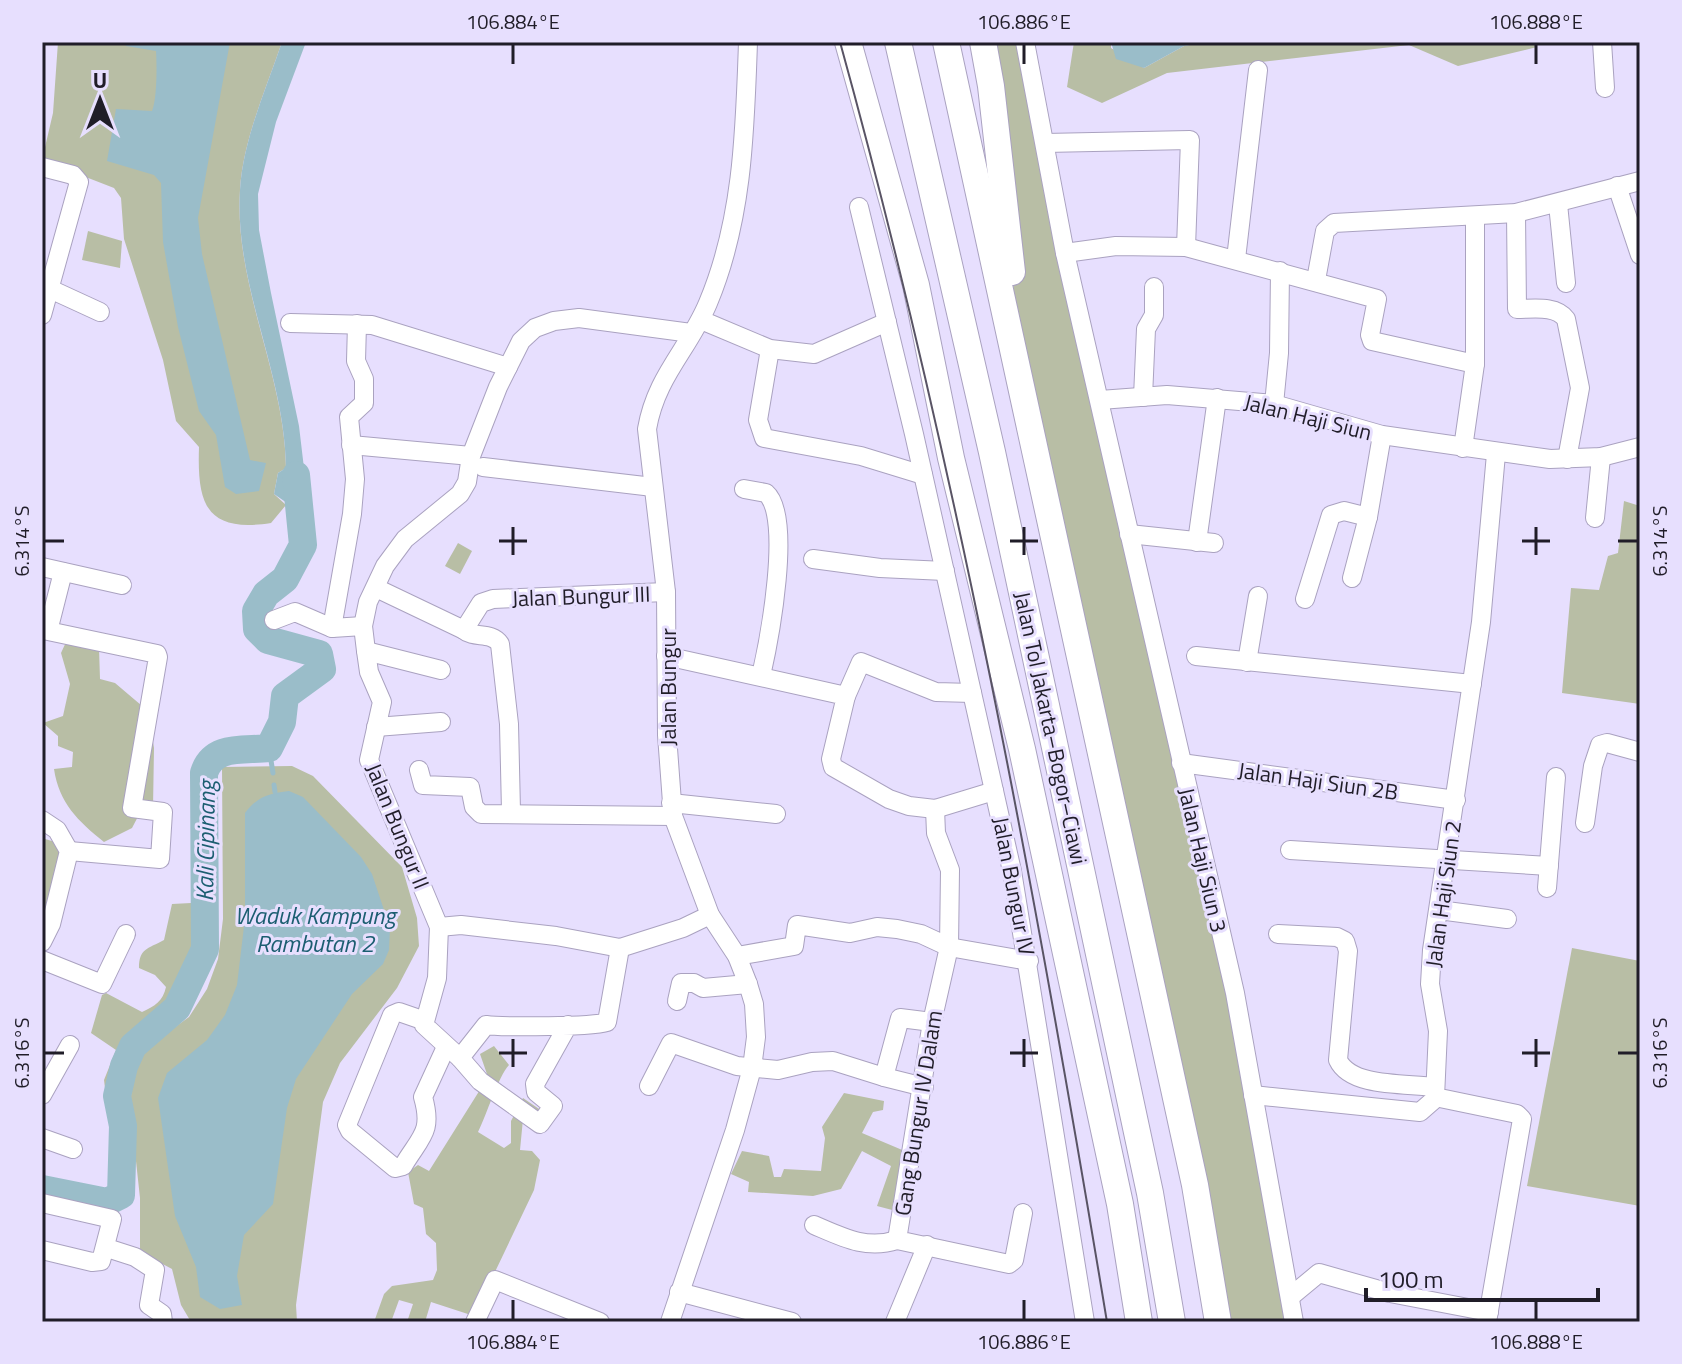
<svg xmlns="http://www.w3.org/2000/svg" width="1682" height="1364" font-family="'Titillium Web',sans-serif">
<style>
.green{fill:#b8bea5}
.water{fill:#9abdc9}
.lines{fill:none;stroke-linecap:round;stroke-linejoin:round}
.stream{stroke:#9abdc9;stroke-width:5}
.river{stroke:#9abdc9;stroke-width:28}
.minor-casing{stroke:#aaa2c0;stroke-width:20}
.highway-casing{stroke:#aaa2c0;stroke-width:28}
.minor{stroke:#fff;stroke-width:18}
.highway{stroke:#fff;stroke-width:26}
.tram{stroke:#595465;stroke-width:2}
.ticks{fill:none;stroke:#201d28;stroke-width:3}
.labels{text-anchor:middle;stroke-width:6;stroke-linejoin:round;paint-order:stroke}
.street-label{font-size:22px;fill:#201d28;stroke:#e7dffe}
.water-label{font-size:24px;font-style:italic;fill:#1c5e71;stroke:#e7dffe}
.neatline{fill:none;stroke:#201d28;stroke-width:3}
.ticks-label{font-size:20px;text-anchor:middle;fill:#201d28}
</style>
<rect width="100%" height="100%" fill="#e7dffe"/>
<g class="green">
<path d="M58,42H282C266,89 243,140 240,190C234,286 285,374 286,468L278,473L274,494L286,505L271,523C206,533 197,504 199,447L176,421L163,360L124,239L121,198L114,188L42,160L53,113Z"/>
<polygon points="983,42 1025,42 1182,768 1292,1322 1218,1322 1026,402 991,86"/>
<polygon points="1074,42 1111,42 1111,48 1144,68 1184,46 1207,42 1537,42 1537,47 1458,66 1409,45 1167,73 1102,103 1067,87"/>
<polygon points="88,231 122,241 120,268 82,260"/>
<polygon points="1624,501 1640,506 1640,704 1562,693 1571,588 1599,590 1608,556 1618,553"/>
<polygon points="458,543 472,551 460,574 445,566"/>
<path d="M67,640L99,648L100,679L115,683L148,711L154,748L153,808L143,807L132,828L104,842C78,821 59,803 54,769L72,767L73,752L58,746V736L43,723L63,716L70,684L61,653Z"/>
<polygon points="292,766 313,776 402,867 417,918 419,946 397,988 340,1063 323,1102 296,1305 297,1322 191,1322 181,1305 172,1269 140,1252 140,1198 130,1106 134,1066 149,1046 189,1017 207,989 218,959 223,919 222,767"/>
<polygon points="42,838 68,846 48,919 42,918"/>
<path d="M193,884L203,886L206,899L203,937L178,997L127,1047L111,1091L105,1088L104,1080L116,1050L91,1033L102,995L106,993L142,1012C155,1006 163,1001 166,987L155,975L139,968C139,948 148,949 164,940L172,904L191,903Z"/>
<polygon points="1572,948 1640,961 1640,1206 1527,1186"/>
<path d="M494,1046L509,1065C498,1077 487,1114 478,1132L504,1148L511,1143V1121L523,1098L542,1111L523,1119L520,1150L532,1151L540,1160L534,1190L474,1316L431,1302L425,1322H407L413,1304L399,1300L391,1322H374L384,1294L392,1286L433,1280L437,1270L436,1243L426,1234L423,1208L414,1204L408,1172L418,1165L429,1171L488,1077L480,1054Z"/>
<polygon points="844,1093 884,1101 883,1110 873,1112 862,1133 907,1152 896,1211 877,1206 891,1166 862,1151 841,1189 813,1196 748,1192 749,1182 731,1174 742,1151 769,1156 774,1177 781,1177 784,1169 821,1171 825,1138 822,1127"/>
</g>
<g class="water">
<path d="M124,42H230L198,218L202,254L250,460L266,463L259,491L236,494L225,487L216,435L199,411L178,327L163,242L161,183L154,175L107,161L116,109L152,111C157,99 157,66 156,51L126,46Z"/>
<path d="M282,42H306L276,122L258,194L259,230L271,293L299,426L310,519L274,494L278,473L286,468C285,373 234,285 240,190C243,140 266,89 282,42Z"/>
<polygon points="1111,42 1207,42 1184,46 1144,68 1116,59"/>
<path d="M289,791L303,797L361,857L372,874L390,928L389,950L383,964L352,994L296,1079L287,1108L273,1204L244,1235L237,1276L242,1305L220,1309L200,1297L196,1267L175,1216L158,1098L167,1073L207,1040L225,1015L237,985L245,918V813C257,797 269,793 289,791Z"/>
</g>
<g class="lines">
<g class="stream">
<polyline points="269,748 273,773"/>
<polyline points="274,785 275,792"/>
</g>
<path class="river" d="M42,1189L107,1202L121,1195L123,1126L117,1096L124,1066L133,1046L177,1008L205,949L204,773C213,744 244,751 269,748L282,722L285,696L322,669L319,654L268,640L257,629L256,611L266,594L285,579L303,545L296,475"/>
<defs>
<g id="minor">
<polyline points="1025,42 1065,253 1235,993 1294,1322"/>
<polyline points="1602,42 1605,88"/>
<polyline points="1045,143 1190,140 1186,247"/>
<polyline points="42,167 73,175 79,182 42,315"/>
<polyline points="1617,186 1640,255"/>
<polyline points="1558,204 1566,283"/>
<polyline points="859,207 914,434 1012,871 1085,1322"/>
<path d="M1516,213L1517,309C1533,309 1556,305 1566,319L1580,388L1567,459"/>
<polyline points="1065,253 1116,246 1186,247 1377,299 1370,335 1372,341 1475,364"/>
<polyline points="1236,259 1258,70"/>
<polyline points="1316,280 1325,231 1334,223 1516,213 1640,181"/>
<polyline points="50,289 100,312"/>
<polyline points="701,320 770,349 814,354 887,322"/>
<polyline points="290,323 372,325 508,367"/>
<polyline points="770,349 758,420 764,438 861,456 923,475"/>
<polyline points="1143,397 1146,329 1154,315 1154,287"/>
<polyline points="1100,400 1167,395 1274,404 1382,435 1550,459 1601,457 1640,447"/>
<polyline points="1274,404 1279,353 1280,271"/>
<polyline points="351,445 471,456"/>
<polyline points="1463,448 1475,364 1475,217"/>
<polyline points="483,467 653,487"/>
<path d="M744,489L766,493C793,516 769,641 761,676"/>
<polyline points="1595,518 1601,457"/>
<polyline points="1129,534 1214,543"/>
<polyline points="1197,542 1217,398"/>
<polyline points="813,559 880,568 945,571"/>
<polyline points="42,567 122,585"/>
<polyline points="63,572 48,631 157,654 158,657 132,808 163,812 160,859 69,851"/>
<polyline points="1352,578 1368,517 1382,435"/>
<polyline points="376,588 464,630 481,603 493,599 666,592"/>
<polyline points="1305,599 1331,515 1344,511 1368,517"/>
<polyline points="274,620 295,612 332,628 363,626"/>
<polyline points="332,628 352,514 355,479 349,417 364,403 364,379 356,361 357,324"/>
<path d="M464,630C474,639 491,631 500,644L509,724L511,811"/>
<polyline points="366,651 441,670"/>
<polyline points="666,656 846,696 831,759 833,767 889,799 909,806 935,809 994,791"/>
<polyline points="1196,656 1472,684"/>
<polyline points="1247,662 1258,596"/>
<polyline points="846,696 861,662 936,692 972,693"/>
<polyline points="376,727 441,722"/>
<polyline points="1181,763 1456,800"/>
<polyline points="419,770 423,785 470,787 474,807 481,814 673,816"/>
<polyline points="671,803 776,814"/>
<polyline points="42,820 57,830 69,851 51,924 42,942"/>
<polyline points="1585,823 1593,766 1600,745 1607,743 1640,752"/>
<polyline points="1290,850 1549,866"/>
<polyline points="1547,888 1556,777"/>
<polyline points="1439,910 1507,919"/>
<polyline points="439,927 461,925 556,936 620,948 683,928 710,915"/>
<path d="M1278,934L1337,937L1345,941L1348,951L1338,1060C1351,1088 1407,1083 1435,1087"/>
<polyline points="737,956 794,946 797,925 850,933 877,927 897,929 921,934 949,947 950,870 936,833 935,809"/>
<polyline points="42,960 102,984 126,934"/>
<polyline points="677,1001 681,983 694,983 703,988 748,984"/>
<path d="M425,1021L399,1012L392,1015L347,1125L350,1131L395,1168L403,1166C421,1136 433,1132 423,1097L446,1047"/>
<path d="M568,1025L535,1084L536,1092L553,1106L540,1124L480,1081L460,1058L486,1025C499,1027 600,1027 607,1022L620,948"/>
<polyline points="460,1058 424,1025 437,978 439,927 369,760 382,702 369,672 366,651 363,626 368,602 385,566 405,539 460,494 467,482 471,456 498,387 521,341 535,328 554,321 579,318 691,333"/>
<polyline points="884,1077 924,1087"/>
<polyline points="649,1086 671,1043 737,1066 778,1070 812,1062 833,1061 884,1077 900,1018 932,1022"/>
<polyline points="42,1095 70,1045"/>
<polyline points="1253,1095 1420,1112 1436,1098"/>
<polyline points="42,1138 73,1149"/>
<polyline points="42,1203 112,1219 101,1261 92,1262 42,1250"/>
<polyline points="1023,1213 1014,1260 1009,1264 897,1240 932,1022 949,947 1029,961"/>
<path d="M814,1225C842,1237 866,1250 897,1240"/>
<polyline points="107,1248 135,1257 155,1270 149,1305 162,1314 163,1322"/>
<polyline points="679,1292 792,1322"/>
<polyline points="1290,1297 1319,1273 1390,1293 1489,1312"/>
<polyline points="475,1322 495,1280 600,1322"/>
<path d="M670,1322L735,1130L752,1068L756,1037L754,1004L748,984L737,956L710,915L673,816L667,735L666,592L647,429C656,376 689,349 708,303C743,220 745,130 748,42"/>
<polyline points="895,1322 927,1245"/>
<polyline points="1487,1322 1522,1119 1517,1114 1435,1097 1438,1031 1430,984 1432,950 1481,622 1496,454"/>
</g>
<g id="highway">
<polyline points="848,42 916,285 951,458 1022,749 1120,1204 1139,1322"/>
<polyline points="898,42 992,452 1150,1193 1172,1322"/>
<polyline points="946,42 1195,1185 1218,1322"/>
<polyline points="983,42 991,86 1012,272"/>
</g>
</defs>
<use href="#minor" class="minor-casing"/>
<use href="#highway" class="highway-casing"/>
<use href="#minor" class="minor"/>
<use href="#highway" class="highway"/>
<path class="tram" d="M840,42C956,461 1036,893 1107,1322"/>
</g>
<path class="ticks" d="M513,44V64M1024,44V64M1536,44V64M513,527V555M1024,527V555M1536,527V555M44,541H64M499,541H527M1010,541H1038M1522,541H1550M1618,541H1638M513,1039V1067M1024,1039V1067M1536,1039V1067M44,1053H64M499,1053H527M1010,1053H1038M1522,1053H1550M1618,1053H1638M513,1300V1320M1024,1300V1320M1536,1300V1320"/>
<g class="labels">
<g class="street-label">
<text transform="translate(1308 417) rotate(14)" y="8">Jalan Haji Siun</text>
<text transform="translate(581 596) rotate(-2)" y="8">Jalan Bungur III</text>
<text transform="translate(668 687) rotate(-90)" y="8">Jalan Bungur</text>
<text transform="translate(1051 728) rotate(78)" y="8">Jalan Tol Jakarta–Bogor–Ciawi</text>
<text transform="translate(1318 781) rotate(8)" y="8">Jalan Haji Siun 2B</text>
<text transform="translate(398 826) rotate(68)" y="8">Jalan Bungur II</text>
<text transform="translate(1203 860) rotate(77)" y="8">Jalan Haji Siun 3</text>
<text transform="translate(1014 886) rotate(79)" y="8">Jalan Bungur IV</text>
<text transform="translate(1443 894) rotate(-82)" y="8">Jalan Haji Siun 2</text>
<text transform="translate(918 1113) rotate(-81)" y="8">Gang Bungur IV Dalam</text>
</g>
<g class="water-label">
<text transform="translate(206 841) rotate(-89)" y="8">Kali Cipinang</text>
<text x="315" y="924">Waduk Kampung<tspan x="315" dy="28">Rambutan 2</tspan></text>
</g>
</g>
<rect width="1682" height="1364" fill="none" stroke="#e7dffe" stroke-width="88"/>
<g transform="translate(100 100)" stroke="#e7dffe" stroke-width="6" paint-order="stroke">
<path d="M0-6L14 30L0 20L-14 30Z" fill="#201d28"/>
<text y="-12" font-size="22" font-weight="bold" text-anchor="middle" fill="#201d28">U</text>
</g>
<path d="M1366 1288v12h232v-12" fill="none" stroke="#201d28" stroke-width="4"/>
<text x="1378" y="1288" font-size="24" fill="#201d28" stroke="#e7dffe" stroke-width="6" paint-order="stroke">100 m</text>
<rect x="44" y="44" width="1594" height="1276" class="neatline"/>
<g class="ticks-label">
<text x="513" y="29">106.884°E</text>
<text x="1024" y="29">106.886°E</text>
<text x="1536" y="29">106.888°E</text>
<text transform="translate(22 541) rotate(-90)" y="7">6.314°S</text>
<text transform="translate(1660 541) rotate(-90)" y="7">6.314°S</text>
<text transform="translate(22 1053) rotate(-90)" y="7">6.316°S</text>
<text transform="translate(1660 1053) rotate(-90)" y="7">6.316°S</text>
<text x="513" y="1349">106.884°E</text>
<text x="1024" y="1349">106.886°E</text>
<text x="1536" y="1349">106.888°E</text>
</g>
</svg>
